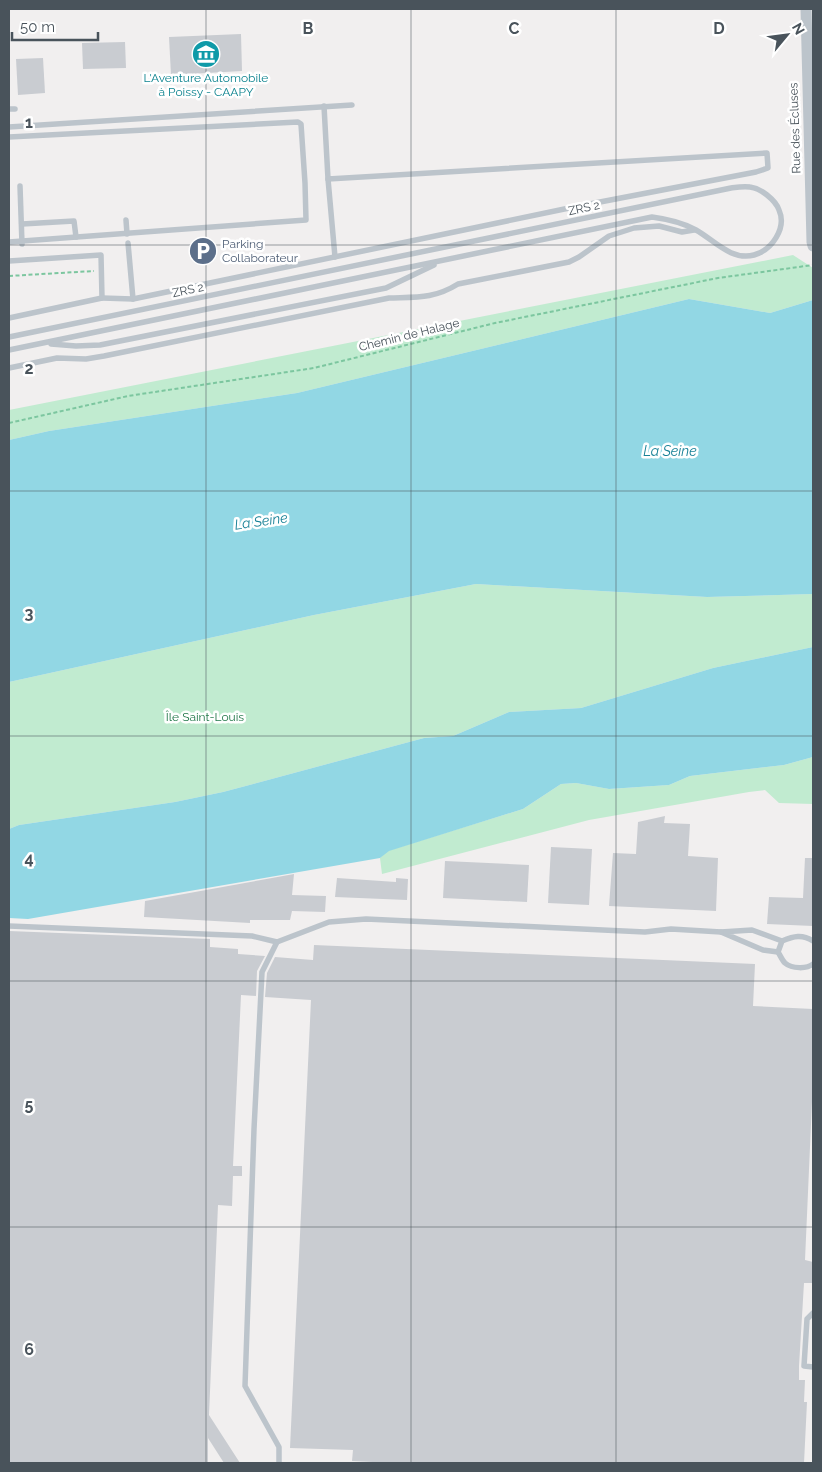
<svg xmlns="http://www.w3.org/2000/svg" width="822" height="1472" font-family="Raleway,sans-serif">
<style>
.green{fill:#c1ebd0}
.water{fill:#92d7e4}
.building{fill:#c9ccd1}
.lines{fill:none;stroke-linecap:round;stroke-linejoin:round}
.path{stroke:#7cc69f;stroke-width:2;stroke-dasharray:4 2.5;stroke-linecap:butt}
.lane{stroke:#bcc4cb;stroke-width:5.5}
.street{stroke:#bcc4cb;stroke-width:11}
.grid{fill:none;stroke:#49535b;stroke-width:1;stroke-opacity:0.55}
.labels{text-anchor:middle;stroke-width:5;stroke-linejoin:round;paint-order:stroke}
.culture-label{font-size:12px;fill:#0d838f;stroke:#fff}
.street-label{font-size:12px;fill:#49535b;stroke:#fff}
.service-label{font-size:12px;fill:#4e5e75;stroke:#fff;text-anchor:start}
.park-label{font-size:12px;fill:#1f7647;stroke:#fff}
.water-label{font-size:14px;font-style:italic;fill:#188197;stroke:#fff}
.grid-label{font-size:16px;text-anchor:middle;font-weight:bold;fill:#49535b;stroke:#fff;stroke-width:5;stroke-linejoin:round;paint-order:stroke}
</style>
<rect width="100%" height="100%" fill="#f1efef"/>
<g class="green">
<polygon points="793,255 813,268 813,300 770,313 689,299 297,393 49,431 9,440 9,410"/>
<polygon points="476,584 707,597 813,594 813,647 713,668 581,708 509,712 453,736 424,738 223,792 175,802 19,825 9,829 9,682 314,615"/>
<polygon points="813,757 813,804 779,803 765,790 749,792 589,820 382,874 380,858 387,851 523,809 561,784 576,783 609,789 669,785 690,776 784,765"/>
</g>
<g class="water">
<polygon points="689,299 770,313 813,300 813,594 707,597 476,584 314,615 9,682 9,440 49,431 297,393"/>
<polygon points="813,647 813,757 784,765 690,776 669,785 609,789 576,783 561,784 523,809 389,851 380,858 28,919 9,918 9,829 19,825 175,802 223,792 424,738 453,736 509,712 581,708 713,668"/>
</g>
<g class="building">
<polygon points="241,34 242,71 171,75 169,37"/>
<polygon points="125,42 126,68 83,69 82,43"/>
<polygon points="43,58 45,93 18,95 16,59"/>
<polygon points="665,816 664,823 690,824 688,856 718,858 716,911 609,906 613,853 636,854 638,822"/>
<polygon points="551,847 592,849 589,905 548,903"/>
<polygon points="805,858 813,858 813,926 767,924 769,897 803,898"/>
<polygon points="445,861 529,865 527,902 443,898"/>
<polygon points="294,874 292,895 326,896 325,912 292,911 290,920 250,920 250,923 144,917 145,901"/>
<polygon points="337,878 396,882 396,878 408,879 407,900 335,897"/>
<polygon points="9,931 210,939 210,947 238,949 238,954 265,956 257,971 256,996 241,995 233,1166 242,1166 242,1176 233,1176 232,1206 218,1205 209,1415 240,1463 224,1463 208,1438 208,1463 9,1463"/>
<polygon points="314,945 755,964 753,1006 813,1009 813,1079 805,1260 813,1262 813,1271 812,1283 804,1283 799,1366 799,1380 805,1380 804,1402 807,1402 804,1463 393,1463 352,1461 353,1450 290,1448 311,1000 265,997 267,973 275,957 313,960"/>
</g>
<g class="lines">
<g class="path">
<polyline points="9,276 94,271"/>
<polyline points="9,423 128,396 314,368 495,323 718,278 813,265"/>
</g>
<g class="lane">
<polyline points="9,109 15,109"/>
<polyline points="9,127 352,105"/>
<polyline points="9,137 298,122 301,124 305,183 306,220 9,242"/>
<polyline points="328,179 335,257"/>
<polyline points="20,186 22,244"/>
<polyline points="126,220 127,234"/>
<polyline points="22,224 74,221 76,237"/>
<polyline points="128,243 133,299"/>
<polyline points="9,261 101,255 102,298 9,318"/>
<polyline points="102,298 133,299 574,207 756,172 768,168 767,153 328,179 324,106"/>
<path d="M9,337L731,188C738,187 744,186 750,187C757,188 762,191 767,195C772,199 777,204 779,210C787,228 772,250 754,255C731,261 714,240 696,230C682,222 667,219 652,217L9,350"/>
<polyline points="51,344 76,346 100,345 386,288 434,265"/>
<path d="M9,368L57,358L86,359L104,356L389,298C416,297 434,299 458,284L569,262L579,257L609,236L634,228L659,226L682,232L694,230"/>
<polyline points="9,926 252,936 277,942"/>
<path d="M813,941C802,934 794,936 782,941L778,952C780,955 782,960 785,963C792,969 807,969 813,964"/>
<polyline points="778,952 763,950 721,932 752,930 782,941"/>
<polyline points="813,1313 807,1319 804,1366 813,1367"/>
<polyline points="279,1463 279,1447 245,1386 254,1129 262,972 277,942 329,922 366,919 645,932 671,929 721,932"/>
</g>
<polyline class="street" points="806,9 812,242 813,246"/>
</g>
<path class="grid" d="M206,9V1463M411,9V1463M616,9V1463M9,245H813M9,491H813M9,736H813M9,981H813M9,1227H813"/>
<defs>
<symbol id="museum-disc" viewBox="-11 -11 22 22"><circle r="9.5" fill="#0f9aa8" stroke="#fff"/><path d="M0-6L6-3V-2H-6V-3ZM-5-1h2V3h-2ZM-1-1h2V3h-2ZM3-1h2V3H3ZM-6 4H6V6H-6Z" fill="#fff"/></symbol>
<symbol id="parking-disc" viewBox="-11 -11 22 22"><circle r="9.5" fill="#5c6f8a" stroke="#fff"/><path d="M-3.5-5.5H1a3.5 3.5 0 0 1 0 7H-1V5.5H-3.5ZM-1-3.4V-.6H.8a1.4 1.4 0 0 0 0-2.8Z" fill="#fff"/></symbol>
</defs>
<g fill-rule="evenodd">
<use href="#museum-disc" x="190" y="38" width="32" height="32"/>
<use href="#parking-disc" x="187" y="235" width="32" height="32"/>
</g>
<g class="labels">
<g class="culture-label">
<text x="206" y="82">L'Aventure Automobile<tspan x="206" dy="14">à Poissy - CAAPY</tspan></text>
</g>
<g class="street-label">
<text transform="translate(795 128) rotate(-92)" y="4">Rue des Écluses</text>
<text transform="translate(584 208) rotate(-12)" y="4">ZRS 2</text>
<text transform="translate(188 290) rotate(-12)" y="4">ZRS 2</text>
<text transform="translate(409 335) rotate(-14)" y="4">Chemin de Halage</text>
</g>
<g class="service-label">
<text x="222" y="248">Parking<tspan x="222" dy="14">Collaborateur</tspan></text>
</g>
<g class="park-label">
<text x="205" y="721">Île Saint-Louis</text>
</g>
<g class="water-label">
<text x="670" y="456">La Seine</text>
<text transform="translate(261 521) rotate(-8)" y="5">La Seine</text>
</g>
</g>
<g class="grid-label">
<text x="308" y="34">B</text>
<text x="514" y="34">C</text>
<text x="719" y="34">D</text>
<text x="29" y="128">1</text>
<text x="29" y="374">2</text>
<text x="29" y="619">3</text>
<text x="29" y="864">4</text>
<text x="29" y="1110">5</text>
<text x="29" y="1355">6</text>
</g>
<rect width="822" height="1472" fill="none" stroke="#49535b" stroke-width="20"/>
<g transform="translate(787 35) rotate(61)" stroke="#ffffff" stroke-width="4" paint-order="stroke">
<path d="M0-4L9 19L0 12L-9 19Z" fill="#49535b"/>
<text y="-8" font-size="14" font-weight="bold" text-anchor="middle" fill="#49535b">N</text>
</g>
<path d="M12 32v8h86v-8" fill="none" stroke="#49535b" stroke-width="2.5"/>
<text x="20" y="32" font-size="15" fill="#49535b" stroke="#ffffff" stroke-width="4" paint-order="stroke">50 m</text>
</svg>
